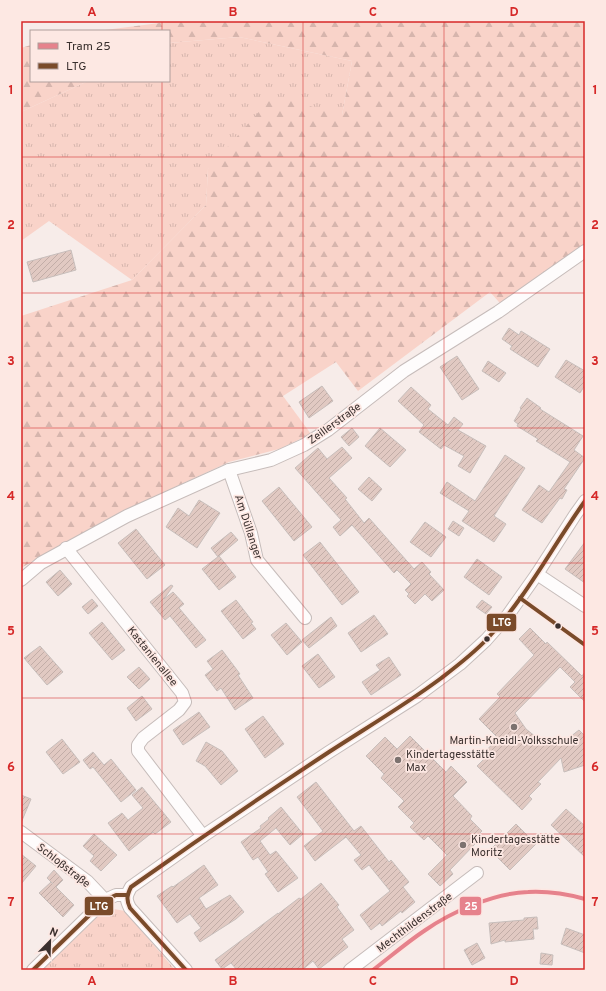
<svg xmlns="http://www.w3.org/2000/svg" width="606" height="991" font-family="Overpass,sans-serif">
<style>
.grass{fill:url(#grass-tufts)}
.forest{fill:url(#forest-firs)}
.building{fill:url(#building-hatch);stroke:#c7bebb}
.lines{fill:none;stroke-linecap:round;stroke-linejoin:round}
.minor-casing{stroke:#c6bcba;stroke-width:14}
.minor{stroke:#fefcfc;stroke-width:12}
.bus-1-casing{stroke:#fde8e3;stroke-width:7}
.bus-1{stroke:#7a4b2a;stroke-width:4}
.tram-1-casing{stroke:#fde8e3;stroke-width:7}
.tram-1{stroke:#e6828c;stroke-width:4}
.grid{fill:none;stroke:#d62828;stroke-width:1;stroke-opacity:0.55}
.bus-dot{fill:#3a302e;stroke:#fde8e3;stroke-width:1.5}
.poi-dot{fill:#7c726f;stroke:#fde8e3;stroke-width:1.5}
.labels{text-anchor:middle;stroke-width:3.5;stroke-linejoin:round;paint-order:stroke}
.street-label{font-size:11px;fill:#3a302e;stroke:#fde8e3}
.poi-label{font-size:11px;fill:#3a302e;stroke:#fde8e3;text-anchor:start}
.line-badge{stroke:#fde8e3;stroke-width:1.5}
.badge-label{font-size:11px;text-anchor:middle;font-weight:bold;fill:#fff}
.neatline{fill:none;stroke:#d62828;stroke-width:1.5}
.grid-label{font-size:13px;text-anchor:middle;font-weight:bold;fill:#d62828}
</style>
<defs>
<pattern id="grass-tufts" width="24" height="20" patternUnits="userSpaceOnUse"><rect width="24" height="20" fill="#f9d3c9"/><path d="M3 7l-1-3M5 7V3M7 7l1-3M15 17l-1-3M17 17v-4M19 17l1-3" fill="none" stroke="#d6b5ad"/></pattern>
<pattern id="forest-firs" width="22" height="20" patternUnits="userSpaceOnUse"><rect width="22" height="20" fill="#f9d3c9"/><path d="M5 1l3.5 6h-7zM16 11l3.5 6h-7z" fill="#d6b5ad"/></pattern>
<pattern id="building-hatch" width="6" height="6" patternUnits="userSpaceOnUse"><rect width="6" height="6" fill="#e1c9c2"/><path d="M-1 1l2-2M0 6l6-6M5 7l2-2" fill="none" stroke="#c2ada7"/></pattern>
</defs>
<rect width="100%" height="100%" fill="#f7ece9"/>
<g class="grass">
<polygon points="239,37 352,61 342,115 208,169 206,205 132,280 49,221 21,241 21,112 88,81 169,81 169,43"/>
<polygon points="114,909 125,911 175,970 42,970 96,917"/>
</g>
<g class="forest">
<polygon points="175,21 585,21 585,254 507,311 490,292 358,391 336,362 283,396 311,434 279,449 229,462 175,487 111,517 21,568 21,316 132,280 206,205 208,169 273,96 342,115 352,61 239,37 169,43 169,31 97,31"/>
<polygon points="31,45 31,81 88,81 21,112 21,48"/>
</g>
<g class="building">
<polygon points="71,250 76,270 33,282 27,262"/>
<polygon points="509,328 519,335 521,331 550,349 538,367 510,349 512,346 502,339"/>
<polygon points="457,356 479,389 462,400 440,367"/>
<polygon points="566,360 585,371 585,385 580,393 555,377"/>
<polygon points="488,361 506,373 499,382 482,371"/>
<polygon points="322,386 333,401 309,418 299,402"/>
<polygon points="411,387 431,405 428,409 448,425 454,417 463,424 458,430 486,446 470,473 458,466 464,456 444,445 441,449 419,432 424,425 398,401"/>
<polygon points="527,398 541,408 540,409 583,436 574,450 585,458 564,489 567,490 562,499 560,498 542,523 522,510 539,485 549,492 570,462 536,441 538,439 517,426 518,424 514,421 521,409 520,408"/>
<polygon points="352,428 359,437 349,446 341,437"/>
<polygon points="380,428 406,450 390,467 365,446"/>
<polygon points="342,447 352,458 329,478 347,498 345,499 364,523 369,518 414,569 422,562 431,572 429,574 444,590 432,601 425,594 415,604 407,596 409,594 405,590 411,584 397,570 394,573 352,525 340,536 333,527 341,520 295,468 318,448 327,459"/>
<polygon points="505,455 525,468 494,516 506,524 494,542 462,521 469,511 440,493 447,482 475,501"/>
<polygon points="369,477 382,489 372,501 358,489"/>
<polygon points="279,487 312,527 294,541 262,501"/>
<polygon points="199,500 220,513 197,548 166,527 178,508 189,516"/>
<polygon points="453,521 464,528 459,536 448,529"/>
<polygon points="425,522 446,537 431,557 410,542"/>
<polygon points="136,529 165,565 147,579 118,543"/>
<polygon points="231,532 238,540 218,557 211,548"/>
<polygon points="320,542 359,592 342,605 303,555"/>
<polygon points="585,542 585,583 565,569"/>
<polygon points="219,556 236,577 219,590 202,569"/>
<polygon points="477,559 502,577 489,595 464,577"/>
<polygon points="60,570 72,584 58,596 46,582"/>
<polygon points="171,585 173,586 164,599 173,592 184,604 179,608 206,640 196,648 170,616 165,620 150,602"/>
<polygon points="92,599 98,606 88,614 82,607"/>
<polygon points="236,600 253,622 251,623 256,629 243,639 221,611"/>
<polygon points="482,600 492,607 486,614 476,607"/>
<polygon points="374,615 388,634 361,652 348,633"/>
<polygon points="331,617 337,626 309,648 302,640"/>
<polygon points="102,622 125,650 112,660 89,633"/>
<polygon points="286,623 302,642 287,655 271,635"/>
<polygon points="530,628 546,644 547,642 582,676 585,672 585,702 570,687 575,682 560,667 515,713 526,729 536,737 550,743 570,737 579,730 585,736 585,765 564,772 561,758 538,782 541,784 529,796 532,799 522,810 477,766 487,756 484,753 498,738 479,719 500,697 497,694 534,655 519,639"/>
<polygon points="40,646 63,672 47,685 24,658"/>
<polygon points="222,650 240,674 238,675 253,698 235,710 221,688 217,691 205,675 213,669 207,661"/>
<polygon points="318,654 335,677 319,688 302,666"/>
<polygon points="389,657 401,675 371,695 362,682 380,670 376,665"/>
<polygon points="139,667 150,679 139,689 127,677"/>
<polygon points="142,696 152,709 136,721 127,708"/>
<polygon points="199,712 210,727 183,745 173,730"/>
<polygon points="263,716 284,744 265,758 245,729"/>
<polygon points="410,736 446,772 451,766 467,782 453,796 472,816 470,819 482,831 472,841 475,844 450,870 453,874 440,886 428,874 447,855 428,836 424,840 410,827 414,823 398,807 404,801 381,778 384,774 366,756 385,737 397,749"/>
<polygon points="62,739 80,762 63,774 46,752"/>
<polygon points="206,742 222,751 238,771 221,785 205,766 196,761"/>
<polygon points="93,752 104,765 111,759 136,790 121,802 93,767 90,769 83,760"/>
<polygon points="316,782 354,831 361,826 389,862 391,860 409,882 403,887 415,902 402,913 401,911 382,926 380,923 371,930 360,915 390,891 369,865 362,870 354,860 361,855 346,837 315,861 304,846 323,831 297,797"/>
<polygon points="142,787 171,822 155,834 153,832 129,851 108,823 122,813 128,820 143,808 132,795"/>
<polygon points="21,795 31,799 21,823"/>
<polygon points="281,807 303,834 290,845 276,828 260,841 270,855 276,851 298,878 278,892 265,874 268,872 258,857 253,860 241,842 261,828 260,826 269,819 268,818"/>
<polygon points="566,809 585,826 585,857 551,825"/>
<polygon points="516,824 536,844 510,870 490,850"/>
<polygon points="94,834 117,855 101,871 90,861 94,856 83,846"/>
<polygon points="21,854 36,866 21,884"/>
<polygon points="204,865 218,885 199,898 206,909 230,895 244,912 236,919 200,942 194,933 201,928 190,914 177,923 157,896 172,886 173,887"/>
<polygon points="54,870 63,880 56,887 74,905 63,917 39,893 51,882 53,884 47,878"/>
<polygon points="321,883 339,905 337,907 354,930 342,939 348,947 319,969 313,961 302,970 237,970 231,963 222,969 215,960 278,913 278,914 299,898 301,899"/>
<polygon points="537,917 538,929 533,929 534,939 505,942 505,940 491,944 489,923 524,920 524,918"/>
<polygon points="566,928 585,935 585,953 561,944"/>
<polygon points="477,943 485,958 472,965 464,950"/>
<polygon points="541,953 553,955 552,965 540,964"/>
</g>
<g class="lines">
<defs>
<g id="minor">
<polyline points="229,470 251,533 257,560 305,618"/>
<polyline points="66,548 182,693 185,702 179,710 143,738 138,745 138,751 203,836"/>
<polyline points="537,574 585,606"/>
<polyline points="21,580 41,563 127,516 229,470 271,460 304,445 328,430 404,371 498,312 585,251"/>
<polyline points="21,832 87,881 105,900"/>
<polyline points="33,970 105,900 116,895 127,895"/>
<path d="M186,970L130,908C125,898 126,896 131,887L203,836L329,752L417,696L460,664L486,640L508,615L537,574L575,515L585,501"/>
<polyline points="350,970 477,873"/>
</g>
</defs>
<use href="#minor" class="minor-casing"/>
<use href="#minor" class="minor"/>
<defs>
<g id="bus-1">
<polyline points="520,598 585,645"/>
<polyline points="33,970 105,900 116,895 127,895"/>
<path d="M186,970L130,908C126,900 127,895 131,887C196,841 262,796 329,752C366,728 405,705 440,679C457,666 473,654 487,639C526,598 552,547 585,501"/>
</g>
</defs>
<use href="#bus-1" class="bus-1-casing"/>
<use href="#bus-1" class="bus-1"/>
<defs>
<path id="tram-1" d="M373,970C390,957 406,943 424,931C451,912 494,893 528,892C547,891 567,894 585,899"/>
</defs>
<use href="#tram-1" class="tram-1-casing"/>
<use href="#tram-1" class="tram-1"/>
</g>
<path class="grid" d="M162,21V31M303,21V970M444,21V970M162,81V970M21,157H585M21,293H585M21,428H585M21,563H585M21,698H585M21,834H585"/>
<g class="bus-dot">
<circle cx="558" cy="626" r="3.5"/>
<circle cx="487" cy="639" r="3.5"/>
</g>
<g class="poi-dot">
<circle cx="514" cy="727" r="4"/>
<circle cx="398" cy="760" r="4"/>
<circle cx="463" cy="845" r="4"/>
</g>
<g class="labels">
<g class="street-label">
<text transform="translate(334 423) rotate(-36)" y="4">Zeillerstraße</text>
<text transform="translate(249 527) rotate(72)" y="4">Am Düllanger</text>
<text transform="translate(153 656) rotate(51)" y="4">Kastanienallee</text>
<text transform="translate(64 865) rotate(38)" y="4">Schloßstraße</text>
<text transform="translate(414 922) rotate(-37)" y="4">Mechthildenstraße</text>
</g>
<g class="poi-label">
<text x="514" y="744" text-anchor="middle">Martin-Kneidl-Volksschule</text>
<text x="406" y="758">Kindertagesstätte<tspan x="406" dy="13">Max</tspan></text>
<text x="471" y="843">Kindertagesstätte<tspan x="471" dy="13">Moritz</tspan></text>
</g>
</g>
<g class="line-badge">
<rect x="486" y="613" width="31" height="19" rx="4" fill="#7a4b2a"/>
<rect x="459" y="896" width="23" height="20" rx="4" fill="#e6828c"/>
<rect x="84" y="896" width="30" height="20" rx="4" fill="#7a4b2a"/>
</g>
<g class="badge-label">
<text x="502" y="626">LTG</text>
<text x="471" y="910">25</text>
<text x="99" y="910">LTG</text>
</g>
<rect width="606" height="991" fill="none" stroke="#fde8e3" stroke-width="44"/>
<rect x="30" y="30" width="140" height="52" fill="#fde8e3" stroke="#af9e9b"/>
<rect x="38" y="43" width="20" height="6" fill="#e6828c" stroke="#af9e9b"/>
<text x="66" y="50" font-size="12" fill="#3a302e">Tram 25</text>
<rect x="38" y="63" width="20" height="6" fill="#7a4b2a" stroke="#af9e9b"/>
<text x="66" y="70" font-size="12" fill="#3a302e">LTG</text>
<g transform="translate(50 941) rotate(23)" stroke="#fde8e3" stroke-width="3" paint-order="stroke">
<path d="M0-3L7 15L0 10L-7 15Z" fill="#3a302e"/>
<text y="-6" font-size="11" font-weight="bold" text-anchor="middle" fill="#3a302e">N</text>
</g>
<rect x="22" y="22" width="562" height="947" class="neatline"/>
<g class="grid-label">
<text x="92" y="16">A</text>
<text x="233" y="16">B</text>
<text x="373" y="16">C</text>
<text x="514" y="16">D</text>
<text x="11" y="94">1</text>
<text x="595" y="94">1</text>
<text x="11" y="229">2</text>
<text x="595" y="229">2</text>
<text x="11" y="365">3</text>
<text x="595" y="365">3</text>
<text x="11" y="500">4</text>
<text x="595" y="500">4</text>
<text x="11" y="635">5</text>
<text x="595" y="635">5</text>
<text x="11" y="771">6</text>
<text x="595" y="771">6</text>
<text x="11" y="906">7</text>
<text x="595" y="906">7</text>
<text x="92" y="985">A</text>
<text x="233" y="985">B</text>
<text x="373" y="985">C</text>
<text x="514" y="985">D</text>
</g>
</svg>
